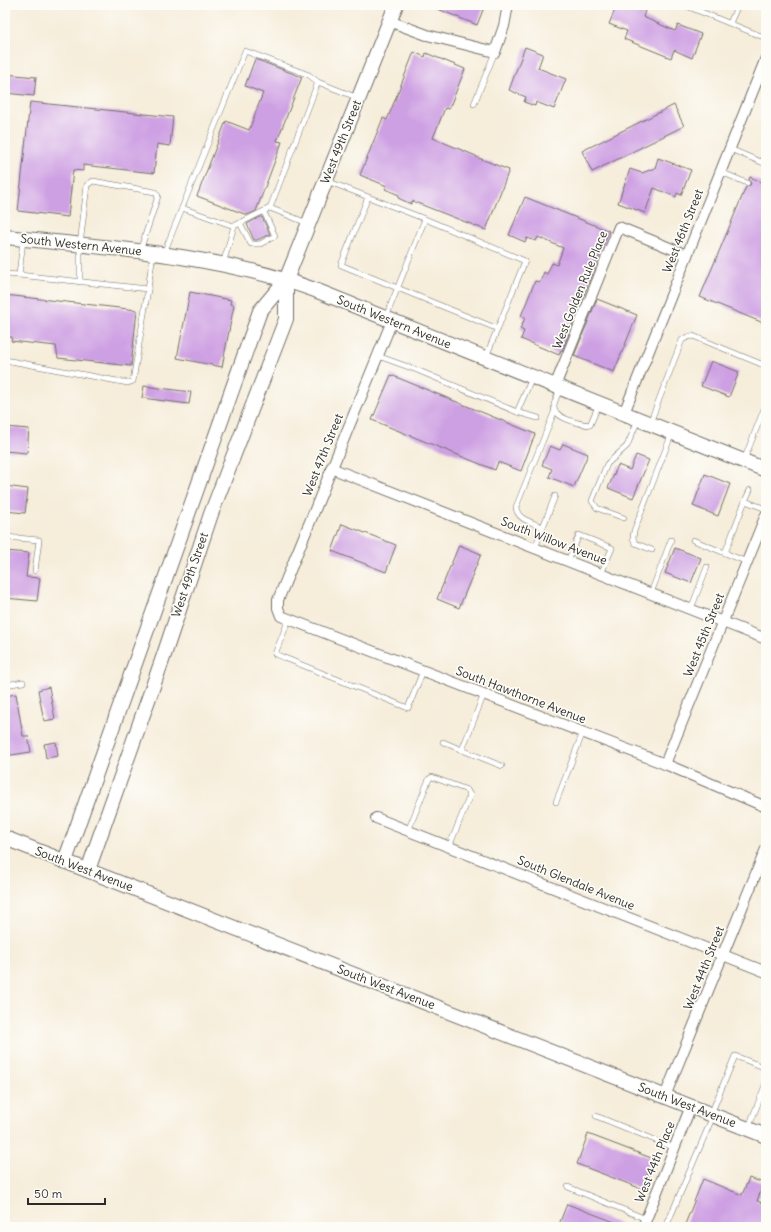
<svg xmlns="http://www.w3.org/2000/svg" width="771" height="1232" font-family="Delius,sans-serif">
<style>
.building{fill:#cd9fe3}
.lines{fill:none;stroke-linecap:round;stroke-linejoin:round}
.lane-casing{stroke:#726f68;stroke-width:6}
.street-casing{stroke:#726f68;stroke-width:12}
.secondary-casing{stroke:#726f68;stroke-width:16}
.lane{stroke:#fff;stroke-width:5}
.street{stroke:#fff;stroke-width:10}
.secondary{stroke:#fff;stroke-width:14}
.labels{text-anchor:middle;stroke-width:3.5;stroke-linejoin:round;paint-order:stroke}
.street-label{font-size:12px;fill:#2b2b2b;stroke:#fdfcf7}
</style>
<rect width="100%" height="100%" fill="#fdfcf7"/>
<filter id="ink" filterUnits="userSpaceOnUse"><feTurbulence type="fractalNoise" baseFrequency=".025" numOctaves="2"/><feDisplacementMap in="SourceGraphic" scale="8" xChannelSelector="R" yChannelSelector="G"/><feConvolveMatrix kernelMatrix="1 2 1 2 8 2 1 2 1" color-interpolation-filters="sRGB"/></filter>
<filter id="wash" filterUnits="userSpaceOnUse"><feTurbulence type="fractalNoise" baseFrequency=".012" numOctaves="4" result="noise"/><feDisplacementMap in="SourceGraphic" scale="16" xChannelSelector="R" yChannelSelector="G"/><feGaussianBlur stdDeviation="0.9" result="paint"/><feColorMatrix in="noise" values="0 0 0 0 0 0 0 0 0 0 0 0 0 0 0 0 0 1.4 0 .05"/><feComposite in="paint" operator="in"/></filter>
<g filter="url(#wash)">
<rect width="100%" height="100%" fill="#f6edda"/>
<g id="blocks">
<g class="building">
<polygon points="428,5 485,5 477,25"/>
<polygon points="617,5 630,5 645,11 643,17 675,31 678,25 701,34 692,58 674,50 671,58 624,39 627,31 609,24"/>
<polygon points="525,47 543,54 538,68 566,79 554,109 536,102 535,106 524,102 526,97 509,90"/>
<polygon points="414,52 425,57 426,53 465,69 449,109 445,108 433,138 476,156 476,157 509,170 486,230 412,201 411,204 398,198 399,195 385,189 387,186 360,175 383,118 387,120"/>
<polygon points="255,59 302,77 277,141 282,142 256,211 247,215 197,196 226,121 249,130 263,93 245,86"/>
<polygon points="5,74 36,77 34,96 5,93"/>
<polygon points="30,102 173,117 170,146 157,144 154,173 83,165 83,171 73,170 68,217 18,211"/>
<polygon points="674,105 684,126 592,172 582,151"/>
<polygon points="658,158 691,170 681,195 677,193 676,197 654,188 645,213 618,203 630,169 642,173 655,168"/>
<polygon points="750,177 766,184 766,324 700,297 746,187 749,186 751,184 749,179"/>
<polygon points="525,197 609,231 562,351 561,350 559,355 521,339 524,331 520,329 525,318 521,316 535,281 540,282 544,272 547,274 552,263 557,265 563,248 538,237 536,241 527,238 525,242 509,235"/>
<polygon points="260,217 262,217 270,234 257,240 254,240 247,224"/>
<polygon points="190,292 231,300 230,304 234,305 222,367 177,358"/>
<polygon points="5,295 137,310 131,366 58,358 56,346 11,341 12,337 7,337 7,334 5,334"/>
<polygon points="597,299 637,315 614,372 574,356"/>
<polygon points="711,361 739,372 729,397 701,386"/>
<polygon points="391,375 535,434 521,471 498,462 495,470 372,420"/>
<polygon points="144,386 191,392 189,404 142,398"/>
<polygon points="5,427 29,429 27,453 5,451"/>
<polygon points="563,444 588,454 574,487 549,477 552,469 542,465 550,446 560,450"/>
<polygon points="636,455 649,460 633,498 608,488 618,465 630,470"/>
<polygon points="705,474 730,484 718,516 693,506"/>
<polygon points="5,486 28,489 25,513 5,511"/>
<polygon points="342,524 396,545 386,572 332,551"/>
<polygon points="459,545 481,554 459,608 437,599"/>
<polygon points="675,548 701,558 691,583 665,573"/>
<polygon points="5,551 29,553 26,577 40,578 37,601 5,598"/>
<polygon points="49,687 55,719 44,721 38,690"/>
<polygon points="16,694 23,736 28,736 31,752 5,756 5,696"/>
<polygon points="56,742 58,756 46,758 44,744"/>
<polygon points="588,1134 654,1159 642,1189 577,1164"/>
<polygon points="749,1178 764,1183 757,1201 766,1204 766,1227 684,1227 703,1179 742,1195"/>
<polygon points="567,1204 625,1226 625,1227 558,1227"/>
</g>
</g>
</g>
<g filter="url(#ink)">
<use href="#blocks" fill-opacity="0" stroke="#726f68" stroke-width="1"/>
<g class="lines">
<defs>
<g id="lane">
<polyline points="684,5 766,38"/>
<polyline points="730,23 738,5"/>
<polyline points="474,104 495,52"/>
<polyline points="730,149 766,164"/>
<polyline points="762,162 766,153"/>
<polyline points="721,172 747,183"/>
<polyline points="327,181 425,219"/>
<polyline points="5,186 5,212"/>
<polyline points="368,197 341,265 498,329"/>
<polyline points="182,208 245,51 309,75 318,82"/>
<polyline points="270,208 318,82 358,98"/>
<polyline points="240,223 251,244 260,244 275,236 264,212"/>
<polyline points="234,226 270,208 307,223"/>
<polyline points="164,253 182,208 234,226 223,264"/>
<polyline points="5,274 19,275 23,240"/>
<polyline points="19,275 148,289 153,254"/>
<polyline points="80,282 80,245 87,185 93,181 155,192 158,196 140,251"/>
<polyline points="386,317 425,219 525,261 486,357"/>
<polyline points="378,356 417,370 517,412"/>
<polyline points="5,360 128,383 133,381 148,289"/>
<polyline points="532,378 517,412 538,418"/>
<path d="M560,390C558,394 555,400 554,405C552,418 580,424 590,425L599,404"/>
<polyline points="650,423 682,340 688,337 693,336 766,366"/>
<polyline points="744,460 766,404"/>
<polyline points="750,490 745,501 766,509"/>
<polyline points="624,518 597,508 592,501 607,464 627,446 638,420"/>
<polyline points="543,527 555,496"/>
<polyline points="5,537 39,540 35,571"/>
<polyline points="693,540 725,553 745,501"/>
<path d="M535,548L543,527C532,522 517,520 516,507L555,410"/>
<polyline points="652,550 635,543 633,538 634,531 672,433"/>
<polyline points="725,553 747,562"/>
<polyline points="568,561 579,535 612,548 601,574"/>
<polyline points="651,593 671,540"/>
<polyline points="691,609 707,567"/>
<polyline points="289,619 275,654 408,708 423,671"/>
<polyline points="5,685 23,682"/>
<polyline points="484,694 462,750 502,766"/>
<polyline points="443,742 462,750"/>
<polyline points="556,802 583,732"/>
<polyline points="408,831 429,779 432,777 467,790 470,795 449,847"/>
<polyline points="711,1114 735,1056 766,1068"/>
<polyline points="596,1116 675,1148"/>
<polyline points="748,1129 766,1083"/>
<polyline points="568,1187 646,1219"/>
<polyline points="666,1227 713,1116"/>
</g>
<g id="street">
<polyline points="389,21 427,35 495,52 504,26 508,5"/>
<polyline points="392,321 278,600 278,608 281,616 665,764 766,807"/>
<polyline points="555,386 619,227 687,255"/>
<polyline points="624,413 766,58"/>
<polyline points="331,468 766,639"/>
<polyline points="665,764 766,515"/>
<polyline points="376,818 766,972"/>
<polyline points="665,1096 766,849"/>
<polyline points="643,1227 691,1106"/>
</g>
<g id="secondary">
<path d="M5,237C110,248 216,254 315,290L766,470"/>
<polyline points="5,838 766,1136"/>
<polyline points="65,861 260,311 286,280 396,5"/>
<polyline points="88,870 165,652 211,514 286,319 286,280"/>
</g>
</defs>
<use href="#lane" class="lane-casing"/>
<use href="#street" class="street-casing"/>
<use href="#secondary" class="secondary-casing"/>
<use href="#lane" class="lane"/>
<use href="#street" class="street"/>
<use href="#secondary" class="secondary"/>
</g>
</g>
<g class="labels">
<g class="street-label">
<text transform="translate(341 142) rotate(-68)" y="4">West 49th Street</text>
<text transform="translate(683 231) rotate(-68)" y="4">West 46th Street</text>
<text transform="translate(81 245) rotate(6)" y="4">South Western Avenue</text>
<text transform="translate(580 290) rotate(-68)" y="4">West Golden Rule Place</text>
<text transform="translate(394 322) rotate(22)" y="4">South Western Avenue</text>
<text transform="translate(323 455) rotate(-68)" y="4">West 47th Street</text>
<text transform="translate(554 541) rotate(21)" y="4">South Willow Avenue</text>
<text transform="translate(190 575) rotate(-71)" y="4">West 49th Street</text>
<text transform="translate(704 635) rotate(-68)" y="4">West 45th Street</text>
<text transform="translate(521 695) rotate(21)" y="4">South Hawthorne Avenue</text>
<text transform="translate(84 869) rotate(21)" y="4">South West Avenue</text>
<text transform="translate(576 883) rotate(22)" y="4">South Glendale Avenue</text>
<text transform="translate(704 968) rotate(-68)" y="4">West 44th Street</text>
<text transform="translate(386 987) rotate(21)" y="4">South West Avenue</text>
<text transform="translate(687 1105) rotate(21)" y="4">South West Avenue</text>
<text transform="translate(655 1162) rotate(-68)" y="4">West 44th Place</text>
</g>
</g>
<rect width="771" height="1232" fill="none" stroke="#fdfcf7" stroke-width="20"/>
<path d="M28 1198v6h77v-6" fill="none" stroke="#2b2b2b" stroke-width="2"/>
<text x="34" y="1198" font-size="12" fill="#2b2b2b" stroke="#fdfcf7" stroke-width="3" paint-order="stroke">50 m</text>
</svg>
